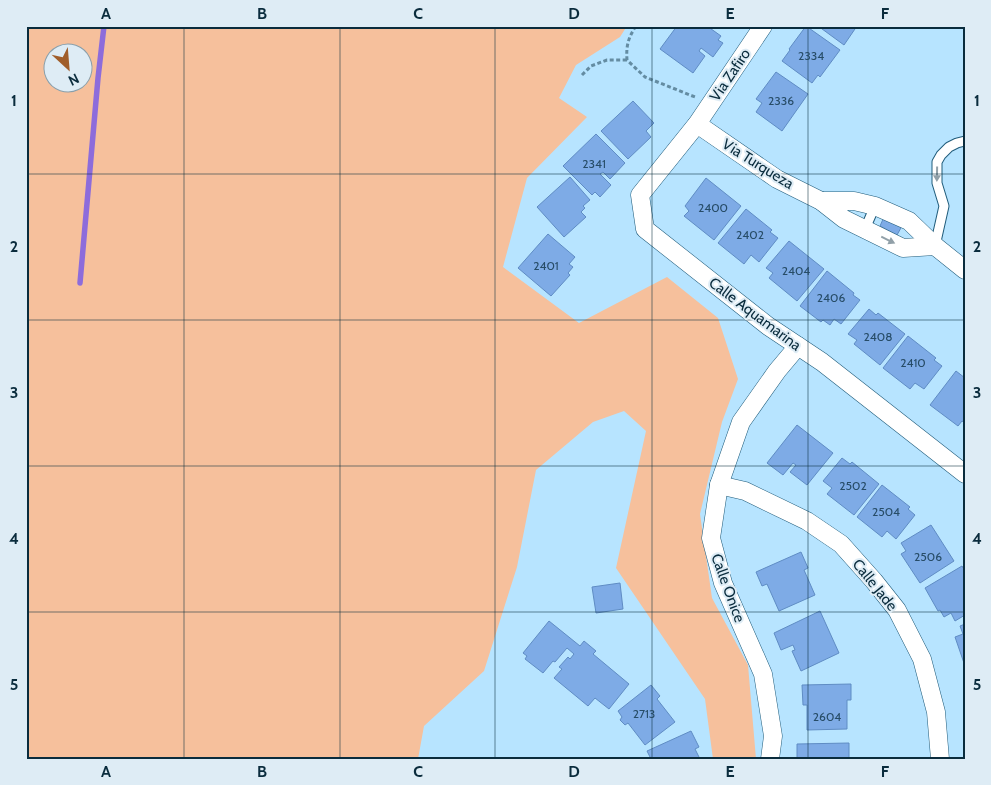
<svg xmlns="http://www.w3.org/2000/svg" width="991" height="785" font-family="Cabin,sans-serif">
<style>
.green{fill:#f6c09c;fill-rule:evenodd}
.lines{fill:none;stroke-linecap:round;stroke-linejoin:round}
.stream{stroke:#8d6cdb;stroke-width:5.5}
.building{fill:#7eabe6;stroke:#5f8cc4}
.service-casing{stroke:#205c7b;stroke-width:11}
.minor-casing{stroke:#205c7b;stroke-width:19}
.path{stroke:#648ca2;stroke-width:3;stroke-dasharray:4 2.5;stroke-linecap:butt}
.service{stroke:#fff;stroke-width:9}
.minor{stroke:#fff;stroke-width:18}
.oneway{fill:#91a0a8}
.grid{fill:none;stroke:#0a2c3d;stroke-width:1;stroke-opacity:0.55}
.labels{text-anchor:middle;stroke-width:4;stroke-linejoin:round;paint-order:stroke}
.number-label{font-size:12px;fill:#274c67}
.street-label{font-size:15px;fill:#0a2c3d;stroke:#deecf5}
.neatline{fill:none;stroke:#0a2c3d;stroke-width:2}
.grid-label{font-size:16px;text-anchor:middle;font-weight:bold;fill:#0a2c3d}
</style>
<rect width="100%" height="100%" fill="#b7e4ff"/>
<path class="green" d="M26,26H627L620,37L576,65L559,98L587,117L527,178L503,267L579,323L667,277L718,318L738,379L722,422L700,514L712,598L748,665L756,759H713L705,699L616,568L646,431L624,411L593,422L536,470L517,567L484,671L424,726L418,759H26ZM52,52H82V82H52Z"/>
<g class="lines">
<polyline class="stream" points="80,283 98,78 104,26"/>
</g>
<g class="building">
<polygon points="677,26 707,26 721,36 718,40 723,43 713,57 701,48 699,51 705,56 693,73 660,49"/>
<polygon points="806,26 840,50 820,77 818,75 812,83 782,61 790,50 789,49"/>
<polygon points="818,26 857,26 844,45"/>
<polygon points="776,72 808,94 782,131 756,112 762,103 756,99"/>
<polygon points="633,101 654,123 646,131 651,137 628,159 601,131"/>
<polygon points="596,134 625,163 610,179 603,172 600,174 611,185 600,197 595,192 592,195 563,166"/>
<polygon points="570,177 590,200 583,206 585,208 581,212 586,217 564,237 537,207"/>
<polygon points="706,178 741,206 714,240 684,216 689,211 685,206"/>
<polygon points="746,209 772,230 770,232 778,238 759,262 751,255 744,264 718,243"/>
<polygon points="884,217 902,226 897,235 880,226"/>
<polygon points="548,234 575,257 569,264 573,267 568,273 570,275 551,296 518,268"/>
<polygon points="789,241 824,269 797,301 769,278 773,273 766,268"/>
<polygon points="827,271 854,293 853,295 860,300 841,324 834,319 830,325 823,320 821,322 800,306"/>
<polygon points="869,309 876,315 878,313 905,334 880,365 854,344 857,340 848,334"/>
<polygon points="908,336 936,358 934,360 942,366 924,389 915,383 910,389 883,368"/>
<polygon points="956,371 965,378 965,423 962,421 958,426 930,405"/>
<polygon points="797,425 833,453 807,485 790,472 796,465 793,463 783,475 767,463"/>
<polygon points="842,458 850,464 852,462 879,484 854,515 827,494 832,488 823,481"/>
<polygon points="882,485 910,507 908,509 915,515 896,539 887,531 882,537 857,517"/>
<polygon points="931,525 954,561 920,583 901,554 906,551 901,543"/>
<polygon points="801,552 808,568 804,570 815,595 779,611 767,584 762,586 756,572"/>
<polygon points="962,566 965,571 965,615 955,621 951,613 944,617 940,610 938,611 925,588"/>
<polygon points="620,583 623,609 596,613 592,587"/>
<polygon points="820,611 839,653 801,671 792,651 795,650 793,645 781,650 774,633"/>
<polygon points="549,621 580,646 584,641 596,651 593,654 629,684 609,709 595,698 588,706 554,678 562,669 559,667 568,657 570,659 574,654 567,648 555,662 553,661 543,673 525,659 527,656 523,653"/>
<polygon points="965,624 965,666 955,637 963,634 960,626"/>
<polygon points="851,684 851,700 847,700 847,729 807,730 807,705 803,705 802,685"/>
<polygon points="651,685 660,696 657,699 675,722 645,745 628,723 625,725 620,720 622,717 618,711"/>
<polygon points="691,731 699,747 695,749 700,759 651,759 647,751"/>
<polygon points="849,743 849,759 797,759 797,744"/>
</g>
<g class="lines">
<defs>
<g id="service">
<polyline points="865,229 875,206"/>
<polyline points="935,246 944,206 937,183 937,162 941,155 949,147 957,143 965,141"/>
</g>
<g id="minor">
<polyline points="763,26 697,124 640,195 645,229 768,326 822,362 965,474"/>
<polyline points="697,124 777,179 821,201 844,219 903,248 935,246"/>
<polyline points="821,201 854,201 875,206 909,221 935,246 965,270"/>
<polyline points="719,485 745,491 807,521 841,544 874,581 897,610 922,659 936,712 940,759"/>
<polyline points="770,759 773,736 763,674 723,583 711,538 719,485 741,422 777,371 798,346"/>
</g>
</defs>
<use href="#service" class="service-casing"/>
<use href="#minor" class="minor-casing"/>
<g class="path">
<path d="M636,26C628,38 626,46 627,60L645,77L695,97"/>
<polyline points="582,75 591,66 607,60 627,60"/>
</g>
<use href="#service" class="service"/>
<use href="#minor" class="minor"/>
</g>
<defs><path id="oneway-solid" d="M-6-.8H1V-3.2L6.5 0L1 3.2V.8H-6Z" transform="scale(1.25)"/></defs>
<g class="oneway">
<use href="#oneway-solid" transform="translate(937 174) rotate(91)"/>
<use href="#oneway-solid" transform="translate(888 240) rotate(26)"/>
</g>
<path class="grid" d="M184,26V759M340,26V759M495,26V759M652,26V759M808,26V759M26,174H965M26,320H965M26,466H965M26,612H965"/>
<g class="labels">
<g class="number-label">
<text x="811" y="60">2334</text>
<text x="781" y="105">2336</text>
<text x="594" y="168">2341</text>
<text x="713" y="212">2400</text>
<text x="750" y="239">2402</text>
<text x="546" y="270">2401</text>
<text x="796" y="275">2404</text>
<text x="831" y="302">2406</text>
<text x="878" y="341">2408</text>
<text x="913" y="367">2410</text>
<text x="853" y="490">2502</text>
<text x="886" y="516">2504</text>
<text x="928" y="561">2506</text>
<text x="644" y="718">2713</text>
<text x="827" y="721">2604</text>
</g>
<g class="street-label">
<text transform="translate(730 75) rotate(-56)" y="5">Via Zafiro</text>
<text transform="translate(758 164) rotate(32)" y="5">Via Turqueza</text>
<text transform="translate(755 314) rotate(37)" y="5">Calle Aquamarina</text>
<text transform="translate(875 585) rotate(51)" y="5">Calle Jade</text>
<text transform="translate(728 588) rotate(70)" y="5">Calle Onice</text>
</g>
</g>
<rect width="991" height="785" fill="none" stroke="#deecf5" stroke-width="55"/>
<g transform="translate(68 68) rotate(154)"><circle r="24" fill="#deecf5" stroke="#899fab"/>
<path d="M0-4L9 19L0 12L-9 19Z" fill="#a05e2b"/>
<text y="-8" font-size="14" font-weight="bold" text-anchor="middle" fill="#0a2c3d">N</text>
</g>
<rect x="28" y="28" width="936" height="730" class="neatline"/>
<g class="grid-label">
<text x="106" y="19">A</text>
<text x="262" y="19">B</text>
<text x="418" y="19">C</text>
<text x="574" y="19">D</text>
<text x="730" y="19">E</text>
<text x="885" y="19">F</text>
<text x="14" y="106">1</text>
<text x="977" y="106">1</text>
<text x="14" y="252">2</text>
<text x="977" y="252">2</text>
<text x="14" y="398">3</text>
<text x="977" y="398">3</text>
<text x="14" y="544">4</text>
<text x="977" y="544">4</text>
<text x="14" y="690">5</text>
<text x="977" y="690">5</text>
<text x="106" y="777">A</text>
<text x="262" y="777">B</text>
<text x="418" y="777">C</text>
<text x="574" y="777">D</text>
<text x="730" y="777">E</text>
<text x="885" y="777">F</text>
</g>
</svg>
